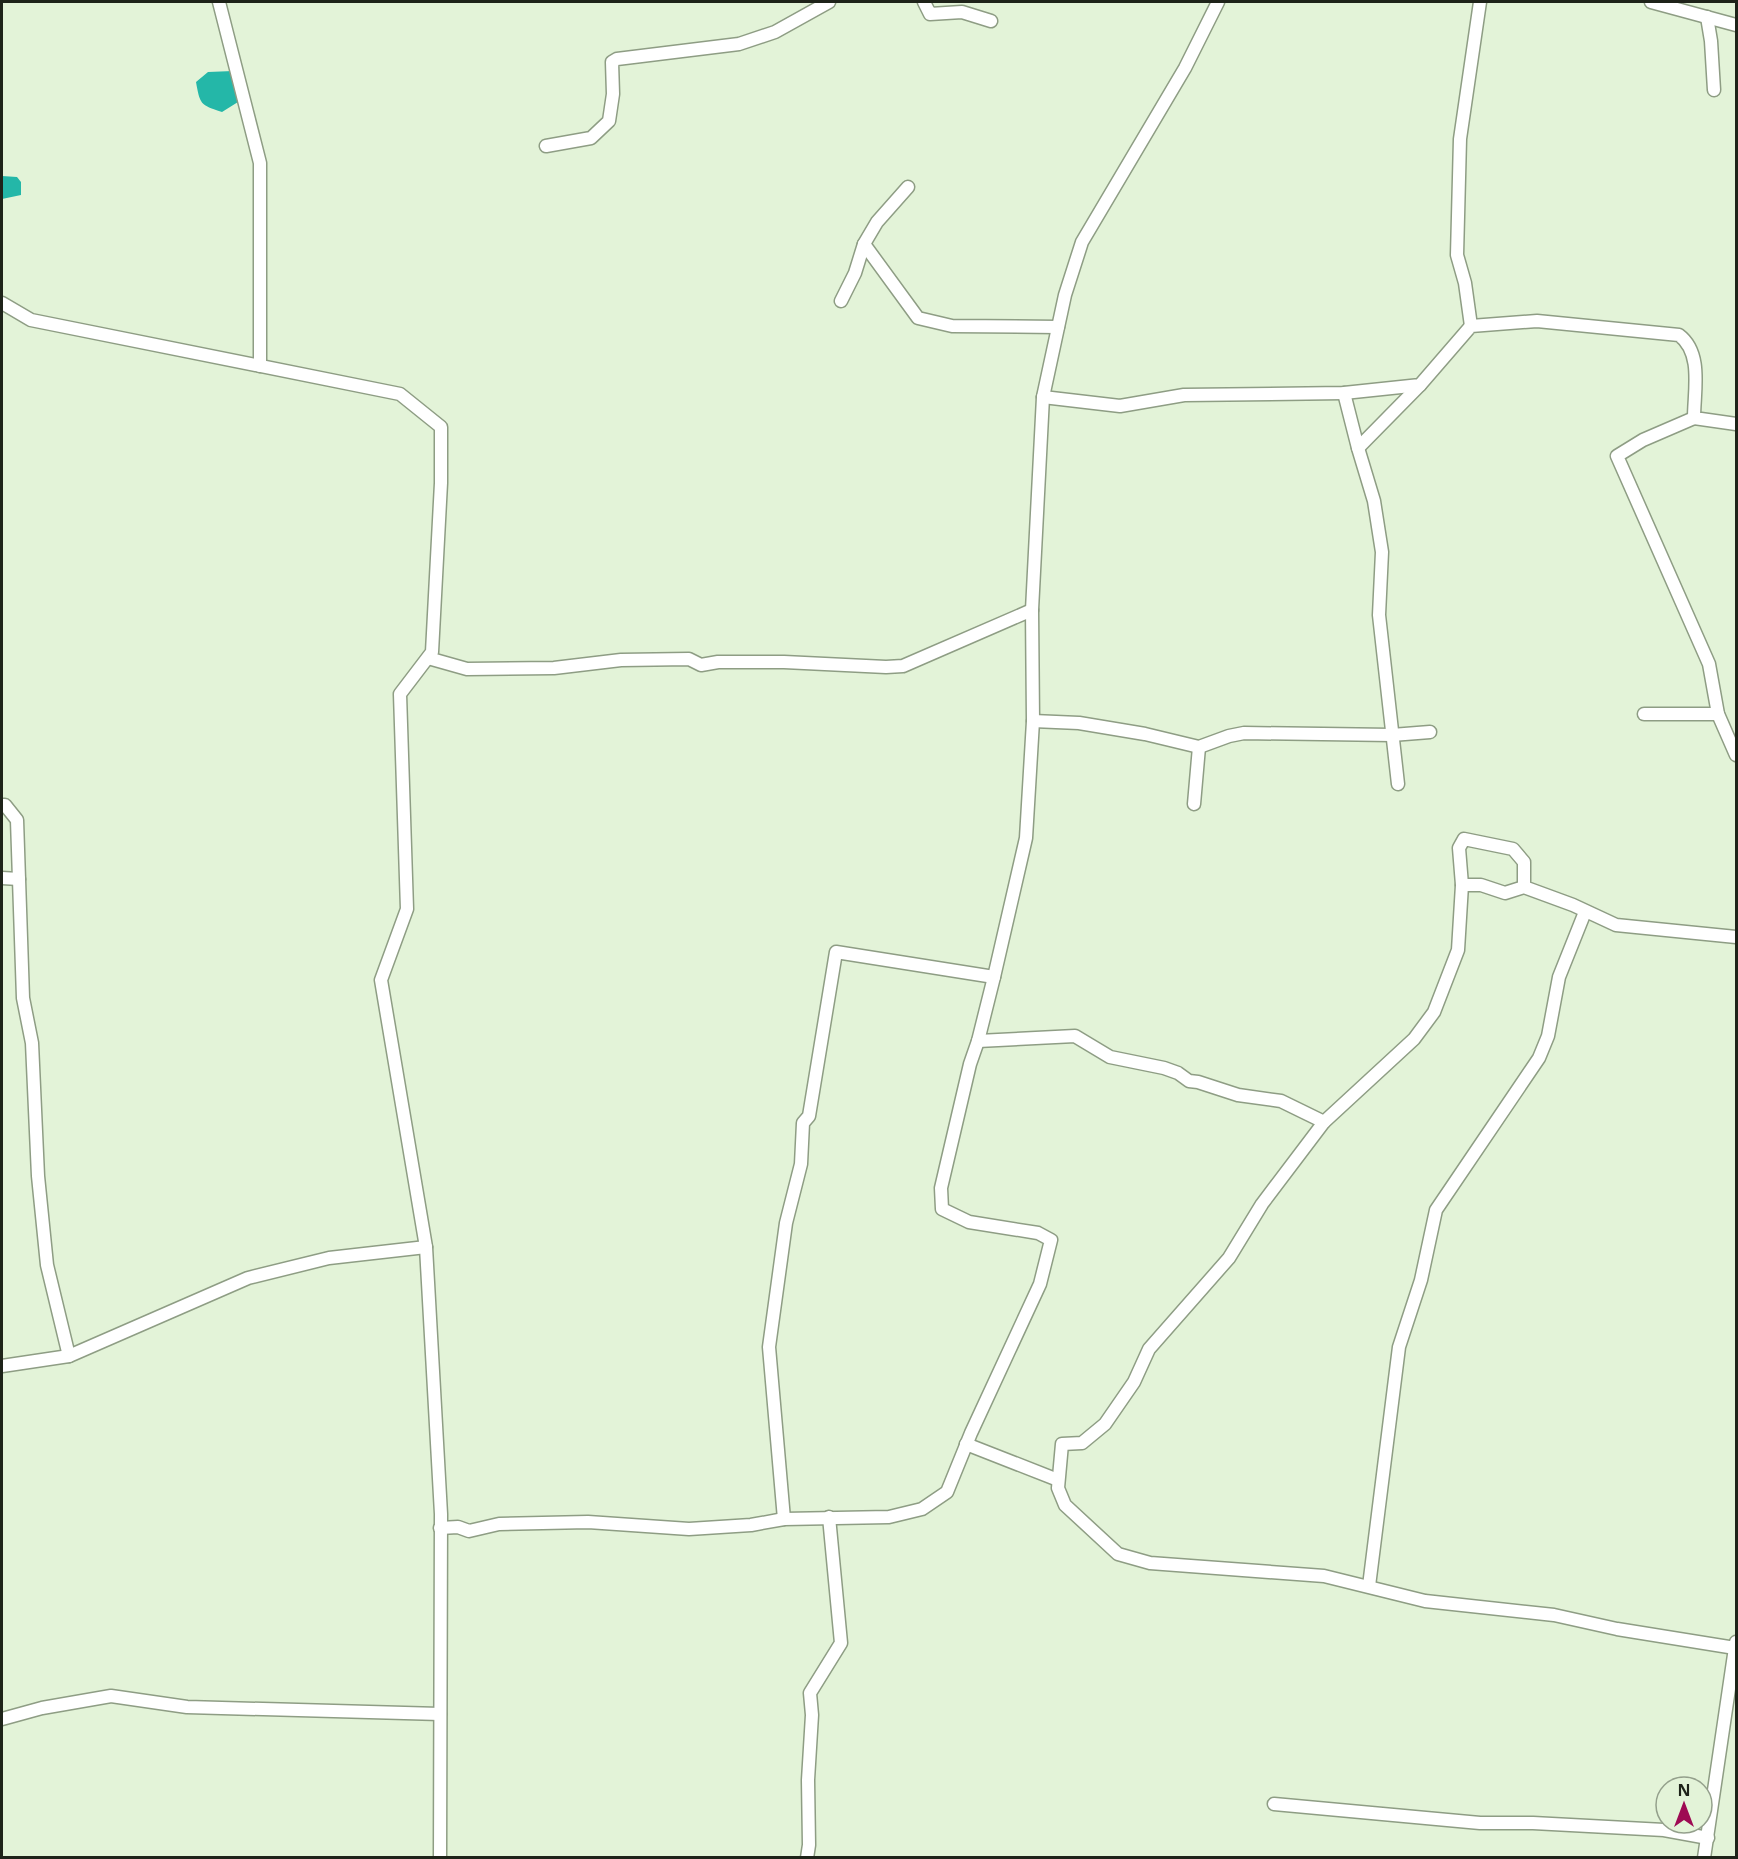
<svg xmlns="http://www.w3.org/2000/svg" width="1738" height="1859" font-family="'Noto Sans',sans-serif">
<style>
.water{fill:#24b7a8}
.lines{fill:none;stroke-linecap:round;stroke-linejoin:round}
.minor-casing{stroke:#8e9d84;stroke-width:15}
.minor{stroke:#fff;stroke-width:12}
</style>
<rect width="100%" height="100%" fill="#e3f3d8"/>
<g class="water">
<path d="M233,71L240,86L238,102L222,112C200,105 200,104 196,82L208,72Z"/>
<polygon points="2,176 17,177 21,182 21,195 2,199"/>
</g>
<g class="lines">
<defs>
<g id="minor">
<polyline points="219,2 260,163 260,366"/>
<polyline points="924,2 930,14 962,12 991,21"/>
<polyline points="1651,2 1736,25"/>
<polyline points="1707,17 1711,41 1714,90"/>
<polyline points="546,146 591,138 609,121 613,94 612,62 617,59 739,44 775,32 829,2"/>
<polyline points="864,244 918,318 952,326 1058,327"/>
<polyline points="841,301 855,273 864,244 877,222 908,187"/>
<polyline points="2,303 31,320 400,394 441,427 441,483 432,652 400,694 407,909 381,980 426,1247 441,1514 440,1858"/>
<polyline points="1471,326 1465,283 1457,255 1460,139 1480,2"/>
<polyline points="1344,393 1358,448 1374,501 1382,552 1379,615 1398,784"/>
<path d="M1043,397L1120,406L1184,395L1344,393L1420,385L1471,326L1537,321L1679,335C1703,353 1694,391 1694,418L1736,424"/>
<polyline points="1694,418 1643,440 1617,456 1709,664 1718,714 1736,755"/>
<polyline points="1358,448 1420,385"/>
<polyline points="428,658 467,669 554,668 621,660 689,659 701,665 718,662 784,662 886,667 903,666 1032,610"/>
<polyline points="1644,714 1718,714"/>
<polyline points="1033,721 1079,723 1145,734 1199,747 1229,736 1244,733 1392,735 1430,732"/>
<polyline points="1194,804 1199,747"/>
<polyline points="2,805 5,805 17,820 23,998 32,1043 38,1176 47,1265 69,1356"/>
<polyline points="2,878 19,879"/>
<polyline points="1524,887 1524,862 1513,849 1464,839 1459,848 1462,885 1481,885 1505,893 1524,887 1573,905 1616,925 1736,937"/>
<polyline points="978,1041 1075,1036 1110,1057 1164,1068 1178,1073 1189,1081 1198,1082 1238,1095 1281,1101 1324,1122 1414,1039 1434,1012 1458,950 1462,885"/>
<polyline points="1324,1122 1262,1204 1229,1258 1149,1349 1134,1382 1105,1424 1082,1443 1062,1444 1058,1488 1065,1505 1118,1554 1150,1563 1324,1576 1425,1601 1554,1615 1617,1629 1735,1648 1736,1642"/>
<polyline points="2,1366 69,1356 248,1278 329,1258 426,1247"/>
<polyline points="966,1444 1058,1480"/>
<polyline points="784,1519 769,1347 786,1223 801,1164 803,1123 809,1116 836,952 994,977"/>
<polyline points="440,1528 458,1527 469,1531 499,1524 588,1522 689,1529 751,1525 784,1519 889,1517 922,1509 947,1492 971,1433 1040,1284 1051,1240 1038,1233 969,1222 942,1209 941,1188 970,1064 978,1041 994,977 1026,838 1033,721 1032,610 1043,397 1065,295 1082,242 1185,68 1218,2"/>
<polyline points="1369,1586 1399,1347 1421,1280 1436,1210 1539,1058 1548,1036 1559,977 1585,912"/>
<polyline points="2,1719 42,1708 111,1696 187,1707 440,1714"/>
<polyline points="1274,1804 1480,1823 1533,1823 1664,1830 1708,1838"/>
<polyline points="807,1858 809,1845 808,1780 812,1715 810,1693 841,1643 829,1517"/>
<polyline points="1704,1858 1735,1648"/>
</g>
</defs>
<use href="#minor" class="minor-casing"/>
<use href="#minor" class="minor"/>
</g>
<rect width="1738" height="1859" fill="none" stroke="#1e2319" stroke-width="6"/>
<g transform="translate(1684 1805)"><circle r="28" fill="#e3f3d8" stroke="#94a08c" stroke-width="1.5"/>
<path d="M0-4.5L10 22L0 15L-10 22Z" fill="#9e0a53"/>
<text y="-9" font-size="16" font-weight="bold" text-anchor="middle" fill="#1e2319">N</text>
</g>
</svg>
